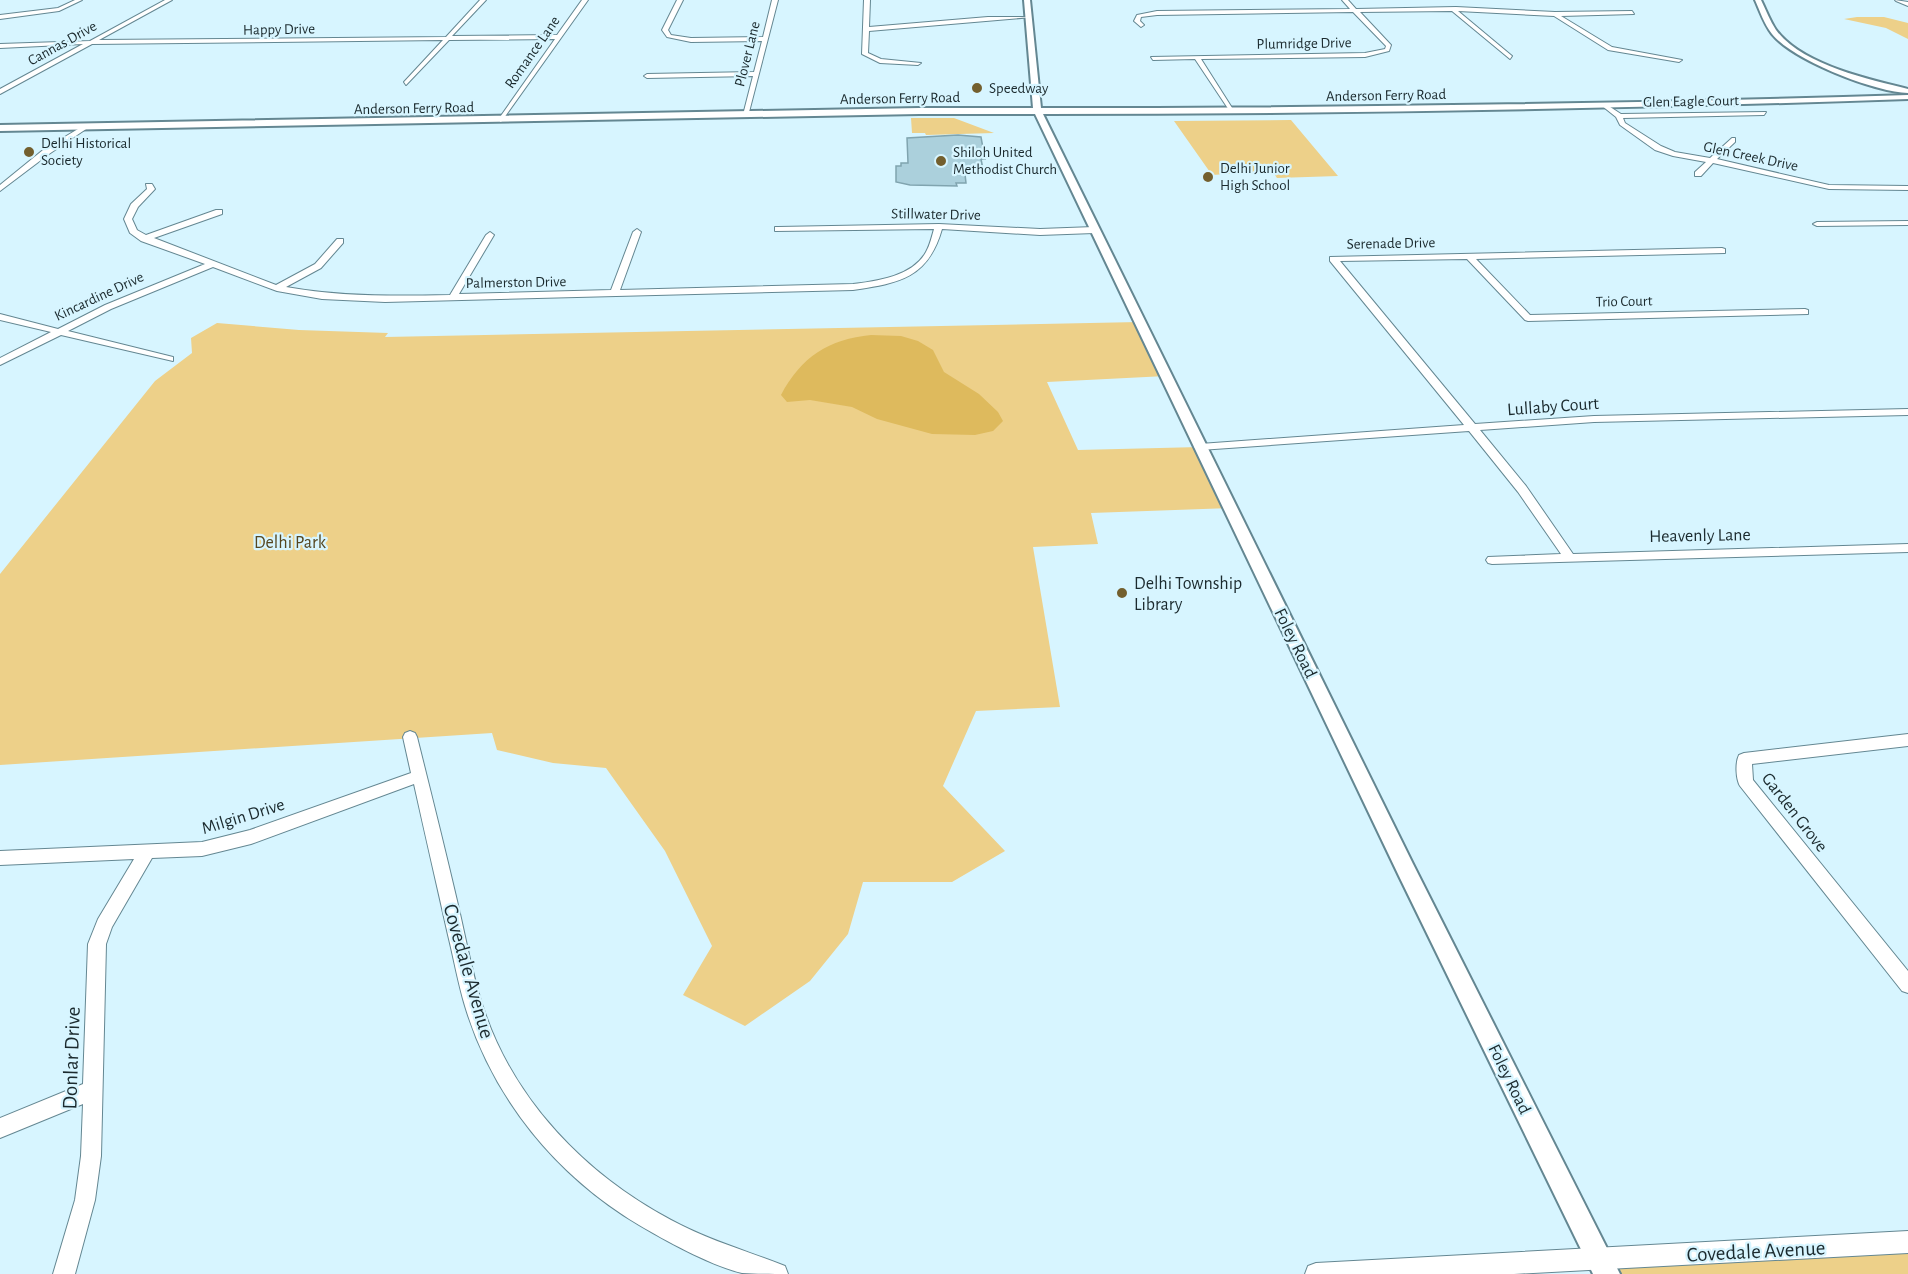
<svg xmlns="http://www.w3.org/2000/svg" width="1908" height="1274" font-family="'Alegreya Sans',sans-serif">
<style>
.green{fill:#edd089}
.water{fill:#deba5d}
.building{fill:#abd0dc;stroke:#80a4af;stroke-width:1.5}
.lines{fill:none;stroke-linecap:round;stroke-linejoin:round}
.minor-casing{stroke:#648792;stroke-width:2}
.tertiary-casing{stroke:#648792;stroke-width:4}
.minor{fill:#fff;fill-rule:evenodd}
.tertiary{fill:#fff;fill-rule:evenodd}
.poi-dot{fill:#735f2e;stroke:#d7f5ff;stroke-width:2}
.labels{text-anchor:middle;stroke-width:4.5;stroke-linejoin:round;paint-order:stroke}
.far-street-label{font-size:15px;fill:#1b2a2e;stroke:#d7f5ff}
.far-poi-label{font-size:15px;fill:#1b2a2e;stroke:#d7f5ff;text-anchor:start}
.street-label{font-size:18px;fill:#1b2a2e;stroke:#d7f5ff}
.park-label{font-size:18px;fill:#55461f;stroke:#d7f5ff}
.poi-label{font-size:18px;fill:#1b2a2e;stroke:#d7f5ff;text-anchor:start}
.near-street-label{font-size:21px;fill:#1b2a2e;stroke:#d7f5ff}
</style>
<rect width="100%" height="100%" fill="#d7f5ff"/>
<g class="green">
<polygon points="1857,17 1884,17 1908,23 1908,39 1886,28 1844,19"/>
<polygon points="954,118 994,133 926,135 925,133 912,133 911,118"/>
<polygon points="1291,120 1338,176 1277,178 1272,171 1212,175 1174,121"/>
<polygon points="1139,322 1166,376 1047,382 1078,450 1200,447 1231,508 1091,513 1098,544 1033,547 1060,707 976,711 943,786 1005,851 952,882 863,882 848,934 810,981 745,1026 683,995 712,946 665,851 606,768 553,763 497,750 492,733 0,765 0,574 155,381 192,353 191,338 217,323 299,330 388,333 385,337"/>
<polygon points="1908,1242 1908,1274 1607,1274 1600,1260"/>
</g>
<path class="water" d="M871 335 901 336 918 341 933 350 944 372 979 394 998 412 1003 421 993 431 975 435 932 434 877 419 852 407 810 400 787 402 781 395C801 357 829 339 871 335Z"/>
<polygon class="building" points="958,135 981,137 985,159 981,159 984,174 965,174 966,183 956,183 957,186 910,185 896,182 896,166 901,166 901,163 908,163 907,138"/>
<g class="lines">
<defs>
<g id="minor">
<polygon points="75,0 82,0 59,11 0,19 0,15 58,8"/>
<polygon points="165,0 172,0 99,40 446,37 480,0 486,0 452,36 557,35 582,0 588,0 501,122 498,120 555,39 449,40 406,85 404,82 443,40 92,44 0,94 0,89 83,44 0,48 0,44 90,41"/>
<polygon points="677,0 683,0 668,30 671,35 691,38 763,37 772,0 778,0 748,116 743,115 753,76 647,78 644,76 647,74 754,72 762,41 691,42 667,37 662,30"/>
<polygon points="864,0 870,0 869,27 988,17 1032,17 869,31 868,53 881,59 921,63 918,65 880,63 862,54"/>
<polygon points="1342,0 1348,0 1356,9 1456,7 1555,12 1632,11 1634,14 1561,16 1612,47 1682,60 1679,62 1608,50 1554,16 1458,11 1512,56 1510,59 1452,11 1360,12 1391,45 1389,51 1365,57 1201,59 1234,111 1231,113 1195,59 1153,60 1151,57 1365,53 1385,49 1386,46 1353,12 1157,15 1141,17 1140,21 1144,25 1141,27 1134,21 1137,15 1157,11 1350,9"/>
<polygon points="1895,0 1908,2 1908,6 1896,1"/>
<polygon points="1604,103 1621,114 1766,112 1764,115 1623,118 1625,123 1661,146 1675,152 1710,158 1732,138 1735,138 1735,142 1717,159 1829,185 1908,186 1908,190 1829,189 1713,163 1701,176 1695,176 1695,172 1706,162 1673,156 1655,150 1620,125 1616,117 1601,105"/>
<polygon points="83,126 89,127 49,154 0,191 0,185 43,150"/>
<path d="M146 184H152L155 189 138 207 132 219 137 230 146 235 216 210H222V214L154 238 276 285 315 264 337 239H343V243L321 268 286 287C341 297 395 296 450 295L486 235 490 232 494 235 459 294 611 290 633 232 637 229 641 232 620 290 853 284C878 281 913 276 926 252 930 245 932 236 934 229L775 231V227H778L939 224 1040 229 1094 227 1098 230 1094 233 1040 235 942 229C928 278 900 283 853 290L385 302 322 299 277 291 213 267 111 309 68 331 173 357V361L61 335 0 365V358L51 332 0 320V314L58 329 105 305 205 264 141 241 130 233 124 219 131 204 147 189Z"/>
<polygon points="1908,221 1908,225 1817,226 1813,224 1817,222"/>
<polygon points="1722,248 1725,249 1725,253 1476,259 1530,315 1805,309 1808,310 1808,314 1528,321 1525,320 1467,259 1340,261 1475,424 1594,416 1908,409 1908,415 1594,422 1480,430 1526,486 1573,554 1908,544 1908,552 1492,564 1488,563 1486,560 1488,557 1561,554 1518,492 1469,431 1200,450 1194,447 1200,444 1464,425 1330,261 1330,257"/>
<path d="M410 731 415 733 417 737C431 793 445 849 458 905 466 939 472 974 483 1007 513 1100 586 1175 671 1220 708 1240 747 1251 785 1266L788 1274C774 1274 756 1274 742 1273 712 1266 666 1241 639 1225 557 1176 493 1099 465 1006 458 983 454 959 448 935 437 885 425 835 414 784L251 844 202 856 152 858 112 927 106 944 101 1156 95 1200 75 1274H53L75 1200 81 1156 83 1104 0 1138V1118L83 1084 88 944 98 919 134 859 0 865V851L202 842 250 830 411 773 403 737 405 733Z"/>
<path d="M1908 734V746L1752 764 1753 780 1908 971V993L1902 991 1740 786C1736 779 1735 763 1739 755L1744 753Z"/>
<polygon points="1908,1231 1908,1253 1514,1274 1305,1274 1308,1266 1316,1263"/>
</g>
<g id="tertiary">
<path d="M1024 0H1030L1041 108C1330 108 1619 104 1908 95V99C1620 109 1331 114 1043 114L1413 864 1620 1274H1593L1399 876 1035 114H919L0 131V125L919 108H1033Z"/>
<path d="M1755 0H1761C1766 10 1770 21 1776 30 1802 65 1868 79 1908 89V93C1874 92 1793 60 1772 34 1764 24 1760 11 1755 0Z"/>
</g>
</defs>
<use href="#minor" class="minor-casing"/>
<use href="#tertiary" class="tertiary-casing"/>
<use href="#minor" class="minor"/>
<use href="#tertiary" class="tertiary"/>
</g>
<g class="poi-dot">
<circle cx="977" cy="88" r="6"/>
<circle cx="29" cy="152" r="6"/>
<circle cx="941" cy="161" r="6"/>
<circle cx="1208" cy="177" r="6"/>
<circle cx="1122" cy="593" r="6"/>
</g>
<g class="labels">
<g class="far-street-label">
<text transform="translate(279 29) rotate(-1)" y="5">Happy Drive</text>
<text transform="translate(62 43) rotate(-29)" y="5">Cannas Drive</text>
<text transform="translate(1304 43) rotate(-1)" y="5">Plumridge Drive</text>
<text transform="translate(532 52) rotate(-55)" y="5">Romance Lane</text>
<text transform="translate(747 54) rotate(-76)" y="5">Plover Lane</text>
<text transform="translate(1386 95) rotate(-1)" y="5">Anderson Ferry Road</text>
<text transform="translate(900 98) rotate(-1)" y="5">Anderson Ferry Road</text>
<text transform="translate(1691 101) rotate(-1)" y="5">Glen Eagle Court</text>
<text transform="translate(414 108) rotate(-1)" y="5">Anderson Ferry Road</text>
<text transform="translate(1751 156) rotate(12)" y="5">Glen Creek Drive</text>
<text transform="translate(936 214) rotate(1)" y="5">Stillwater Drive</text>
<text transform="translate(1391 243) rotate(-1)" y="5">Serenade Drive</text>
<text transform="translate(516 282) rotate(-1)" y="5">Palmerston Drive</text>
<text transform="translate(99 296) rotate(-25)" y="5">Kincardine Drive</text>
<text transform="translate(1624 301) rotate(-1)" y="5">Trio Court</text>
</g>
<g class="far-poi-label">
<text x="989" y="93">Speedway</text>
<text x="41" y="148">Delhi Historical<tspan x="41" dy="17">Society</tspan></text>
<text x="953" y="157">Shiloh United<tspan x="953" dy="17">Methodist Church</tspan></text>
<text x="1220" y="173">Delhi Junior<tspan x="1220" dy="17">High School</tspan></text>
</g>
<g class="street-label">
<text transform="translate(1553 406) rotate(-4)" y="6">Lullaby Court</text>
<text transform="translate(1700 535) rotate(-1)" y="6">Heavenly Lane</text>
<text transform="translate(1296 643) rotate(64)" y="6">Foley Road</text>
<text transform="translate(1795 812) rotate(52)" y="6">Garden Grove</text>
<text transform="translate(243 816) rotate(-17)" y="6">Milgin Drive</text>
<text transform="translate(1510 1079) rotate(64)" y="6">Foley Road</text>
</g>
<g class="park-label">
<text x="290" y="548">Delhi Park</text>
</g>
<g class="poi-label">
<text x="1134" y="589">Delhi Township<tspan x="1134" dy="21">Library</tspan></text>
</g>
<g class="near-street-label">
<text transform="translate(469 971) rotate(74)" y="7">Covedale Avenue</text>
<text transform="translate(71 1058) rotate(-88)" y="7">Donlar Drive</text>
<text transform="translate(1756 1251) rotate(-3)" y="7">Covedale Avenue</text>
</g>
</g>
</svg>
